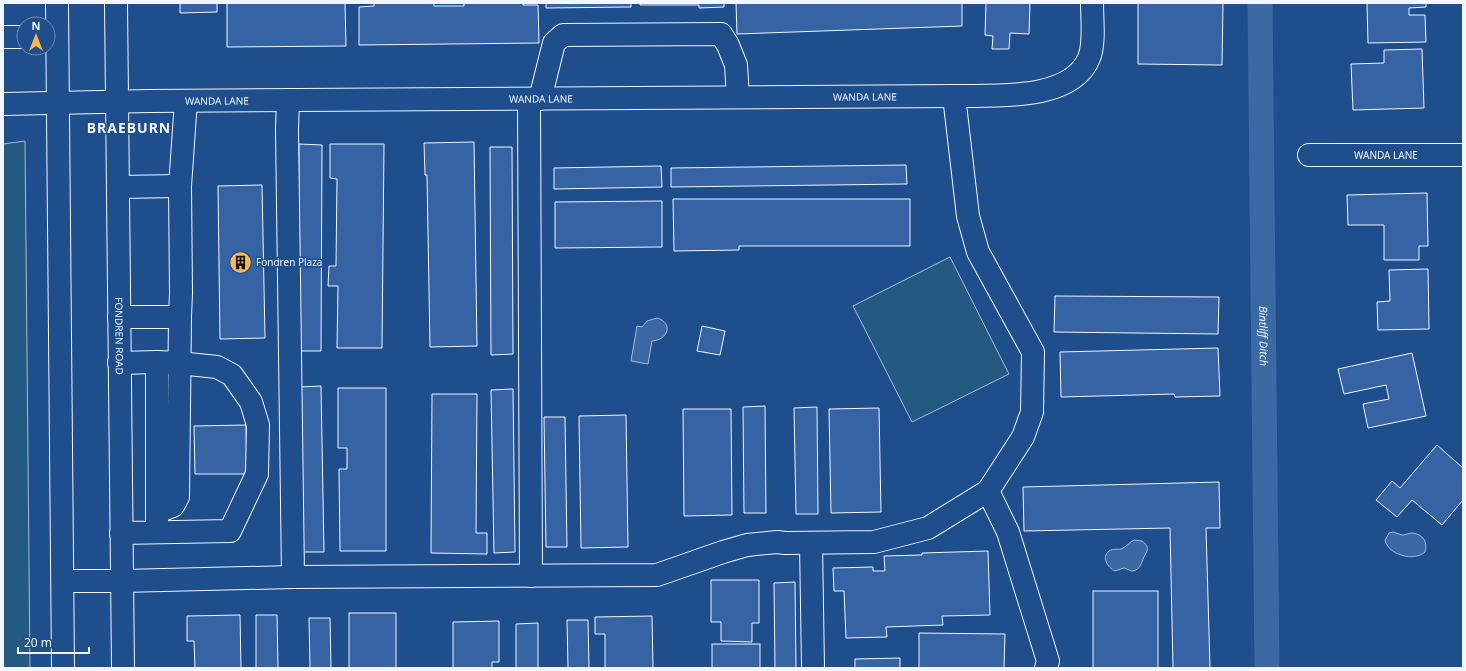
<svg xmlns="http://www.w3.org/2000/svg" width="1466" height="671" font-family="'Noto Sans',sans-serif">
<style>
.green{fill:#245a82;stroke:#a8bbd7}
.water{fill:#3b69a3;stroke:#a8bbd7}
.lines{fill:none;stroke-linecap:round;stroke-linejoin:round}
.canal{stroke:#3b69a3;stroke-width:25}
.building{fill:#3563a3;stroke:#f2f6ff}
.minor-casing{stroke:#f2f6ff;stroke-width:24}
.major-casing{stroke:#f2f6ff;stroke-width:24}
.minor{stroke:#1f4e8c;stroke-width:22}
.major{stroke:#1f4e8c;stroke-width:22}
.labels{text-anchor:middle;stroke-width:3;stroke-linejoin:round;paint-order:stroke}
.street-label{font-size:10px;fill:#f2f6ff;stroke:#1f4e8c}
.poi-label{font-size:10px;fill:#f2f6ff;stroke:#1f4e8c;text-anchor:start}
.water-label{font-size:11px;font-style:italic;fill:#f2f6ff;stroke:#1f4e8c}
.district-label{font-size:14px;font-weight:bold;letter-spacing:1px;fill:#f2f6ff;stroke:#1f4e8c}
</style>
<rect width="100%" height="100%" fill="#1f4e8c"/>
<g class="green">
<polygon points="25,141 30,668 3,668 3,144"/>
<polygon points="950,257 1009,374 912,422 853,306"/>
</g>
<g class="water">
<path d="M657 318C674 323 668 340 652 341L648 364 631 361 637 326 642 327 647 321Z"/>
<path d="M1393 532C1396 533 1399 534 1402 535 1406 535 1409 533 1412 533 1423 534 1428 542 1425 552 1414 562 1388 555 1385 540L1389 533Z"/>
<path d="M1134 540 1142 541C1150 547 1148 549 1144 557 1141 563 1141 569 1133 571 1129 571 1128 569 1124 568L1115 571C1108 568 1101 557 1109 551 1113 548 1118 550 1121 549 1126 547 1130 542 1134 540Z"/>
</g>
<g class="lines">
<path class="canal" id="s1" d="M1260 3 1267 668"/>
</g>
<g class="building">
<polygon points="180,3 217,3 217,12 180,13"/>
<polygon points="227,3 345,3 346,46 227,47"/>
<polygon points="374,3 434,3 434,6 464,6 464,3 523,3 523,5 538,5 539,43 359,45 359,7 374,6"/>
<polygon points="546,3 631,3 631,7 546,8"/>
<polygon points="640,3 724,3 724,7 699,8 699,5 640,5"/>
<polygon points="736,3 962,3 962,26 737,34"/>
<polygon points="986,3 1030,3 1029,34 1010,33 1009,49 992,49 993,36 985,35"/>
<polygon points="1138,3 1223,3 1222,65 1138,64"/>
<polygon points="1367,3 1426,3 1426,7 1409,8 1409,15 1425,15 1426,42 1368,43"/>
<polygon points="1422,49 1424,108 1353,110 1351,64 1384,63 1384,50"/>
<polygon points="474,142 477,346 430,347 427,175 425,175 424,143"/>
<polygon points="299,144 322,145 321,351 298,351"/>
<polygon points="330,144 384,144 382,348 337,348 338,286 328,286 329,266 336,266 337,179 330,178"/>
<polygon points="490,147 512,147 513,354 491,355"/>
<polygon points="906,165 907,184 671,187 671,168"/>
<polygon points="661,166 662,187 554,189 554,168"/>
<polygon points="262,185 265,338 220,339 218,186"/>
<polygon points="1427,193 1428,246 1419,246 1419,260 1384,260 1384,225 1348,225 1347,195"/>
<polygon points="673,199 910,199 910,246 739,246 739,250 674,251"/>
<polygon points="662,201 662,247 555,248 555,202"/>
<polygon points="1428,269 1429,329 1378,330 1377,302 1390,301 1389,270"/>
<polygon points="1055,296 1219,297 1218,334 1054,332"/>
<polygon points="702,326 725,331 720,355 697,351"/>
<polygon points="1218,348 1220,396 1175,397 1174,394 1061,397 1060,352"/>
<polygon points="1412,353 1426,416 1368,428 1363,404 1389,399 1386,385 1344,394 1338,369"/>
<polygon points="321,386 324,552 302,552 299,387"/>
<polygon points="338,388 386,388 386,551 340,551 339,469 347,469 347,448 338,448"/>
<polygon points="513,389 515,552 494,553 491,390"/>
<polygon points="432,394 477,394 476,533 487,533 487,554 431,553"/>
<polygon points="765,406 766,513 744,513 743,407"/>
<polygon points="817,407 818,514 796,514 794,408"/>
<polygon points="879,408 881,512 831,513 829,409"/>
<polygon points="683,409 731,409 732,515 684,516"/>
<polygon points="626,415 628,547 581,548 579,416"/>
<polygon points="544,417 565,417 567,547 546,547"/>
<polygon points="246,425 247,474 195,474 194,426"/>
<polygon points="1437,445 1463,468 1463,500 1442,525 1412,500 1397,517 1376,500 1392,481 1400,488"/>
<polygon points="1219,482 1220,528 1206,528 1210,668 1173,668 1170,528 1024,531 1023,487"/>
<polygon points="988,551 990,615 942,616 943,625 886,627 887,637 846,638 844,591 834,591 833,568 873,567 873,571 885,571 884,556 922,555 922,553"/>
<polygon points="711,580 759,580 759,623 752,623 752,642 721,641 721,622 711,622"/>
<polygon points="795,582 796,668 775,668 774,583"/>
<rect x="1093" y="591" width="65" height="77"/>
<rect x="349" y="613" width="47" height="55"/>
<polygon points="240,615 241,668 195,668 194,641 187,641 187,616"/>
<polygon points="256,615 277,615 278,668 256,668"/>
<polygon points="652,616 653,668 605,668 605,634 595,634 595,617"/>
<polygon points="309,618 330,618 331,668 310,668"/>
<polygon points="567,620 588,620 589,668 568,668"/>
<polygon points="499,621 499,662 492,662 492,668 453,668 453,622"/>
<polygon points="538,623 538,668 516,668 516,624"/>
<polygon points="919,633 1005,634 1004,668 919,668"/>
<rect x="712" y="644" width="48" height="24"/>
<polygon points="900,658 900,668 855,668 855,659"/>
</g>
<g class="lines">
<defs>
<g id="minor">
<polyline points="3,37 23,37"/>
<polyline points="529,99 531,576"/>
<polyline points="540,99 554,43 563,35 721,34 728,45 736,65 738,97"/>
<polyline points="288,100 287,130 293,577"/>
<path id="s2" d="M3 104 149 101 954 96C993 95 1071 102 1089 58 1095 44 1092 19 1092 3"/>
<path id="s3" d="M1309 155H1463"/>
<polyline points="118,187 180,186"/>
<polyline points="119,317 180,317 181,293 180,186 186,101"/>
<polyline points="119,363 157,362"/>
<polyline points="988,491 1008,532 1048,661 1046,668"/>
<polyline points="157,512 173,506 178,497 180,317"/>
<polyline points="121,533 230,531 257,474 258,425 251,402 232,375 217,367 179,363 157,362 157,532"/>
<polyline points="811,543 813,668"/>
<polyline points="122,581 293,577 657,575 723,552 747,545 777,542 785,543 874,542 928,528 988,491 1023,437 1032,412 1033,352 978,252 968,216 954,96"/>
</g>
<g id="major">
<polyline points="57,3 63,668"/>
<path id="s4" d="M116 3 123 668"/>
<polyline points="63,581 122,581"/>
</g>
</defs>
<use href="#minor" class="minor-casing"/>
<use href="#major" class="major-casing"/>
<use href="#minor" class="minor"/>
<use href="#major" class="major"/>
</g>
<defs>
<symbol id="building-disc" viewBox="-11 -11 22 22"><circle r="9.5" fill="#ffb74d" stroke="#1f4e8c"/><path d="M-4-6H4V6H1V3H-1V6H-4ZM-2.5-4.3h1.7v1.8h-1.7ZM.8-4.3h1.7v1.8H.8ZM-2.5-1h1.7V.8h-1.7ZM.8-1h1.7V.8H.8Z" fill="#111"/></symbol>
</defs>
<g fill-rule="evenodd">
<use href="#building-disc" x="228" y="250" width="25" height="25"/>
</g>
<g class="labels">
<g class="street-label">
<text dy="4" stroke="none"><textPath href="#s2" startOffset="862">WANDA LANE</textPath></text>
<text dy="4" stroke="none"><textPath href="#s2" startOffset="538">WANDA LANE</textPath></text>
<text dy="4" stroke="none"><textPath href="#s2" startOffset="214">WANDA LANE</textPath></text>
<text dy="4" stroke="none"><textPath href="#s3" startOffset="77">WANDA LANE</textPath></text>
<text dy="4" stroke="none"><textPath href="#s4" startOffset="333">FONDREN ROAD</textPath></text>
</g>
<g class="poi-label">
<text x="256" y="266">Fondren Plaza</text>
</g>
<g class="water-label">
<text dy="4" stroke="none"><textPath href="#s1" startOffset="333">Bintliff Ditch</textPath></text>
</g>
<g class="district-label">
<text x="129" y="133">BRAEBURN</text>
</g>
</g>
<rect width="1466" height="671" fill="none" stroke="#f2f6ff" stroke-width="8"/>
<g transform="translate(36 36)"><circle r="19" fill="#1f4e8c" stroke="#7391ba"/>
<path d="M0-3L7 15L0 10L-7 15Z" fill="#ffb74d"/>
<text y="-6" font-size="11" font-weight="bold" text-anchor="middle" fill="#f2f6ff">N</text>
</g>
<path d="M18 647v6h71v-6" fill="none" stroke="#f2f6ff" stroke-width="2"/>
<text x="24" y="647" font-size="12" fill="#f2f6ff" stroke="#1f4e8c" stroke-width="3" paint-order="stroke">20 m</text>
</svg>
